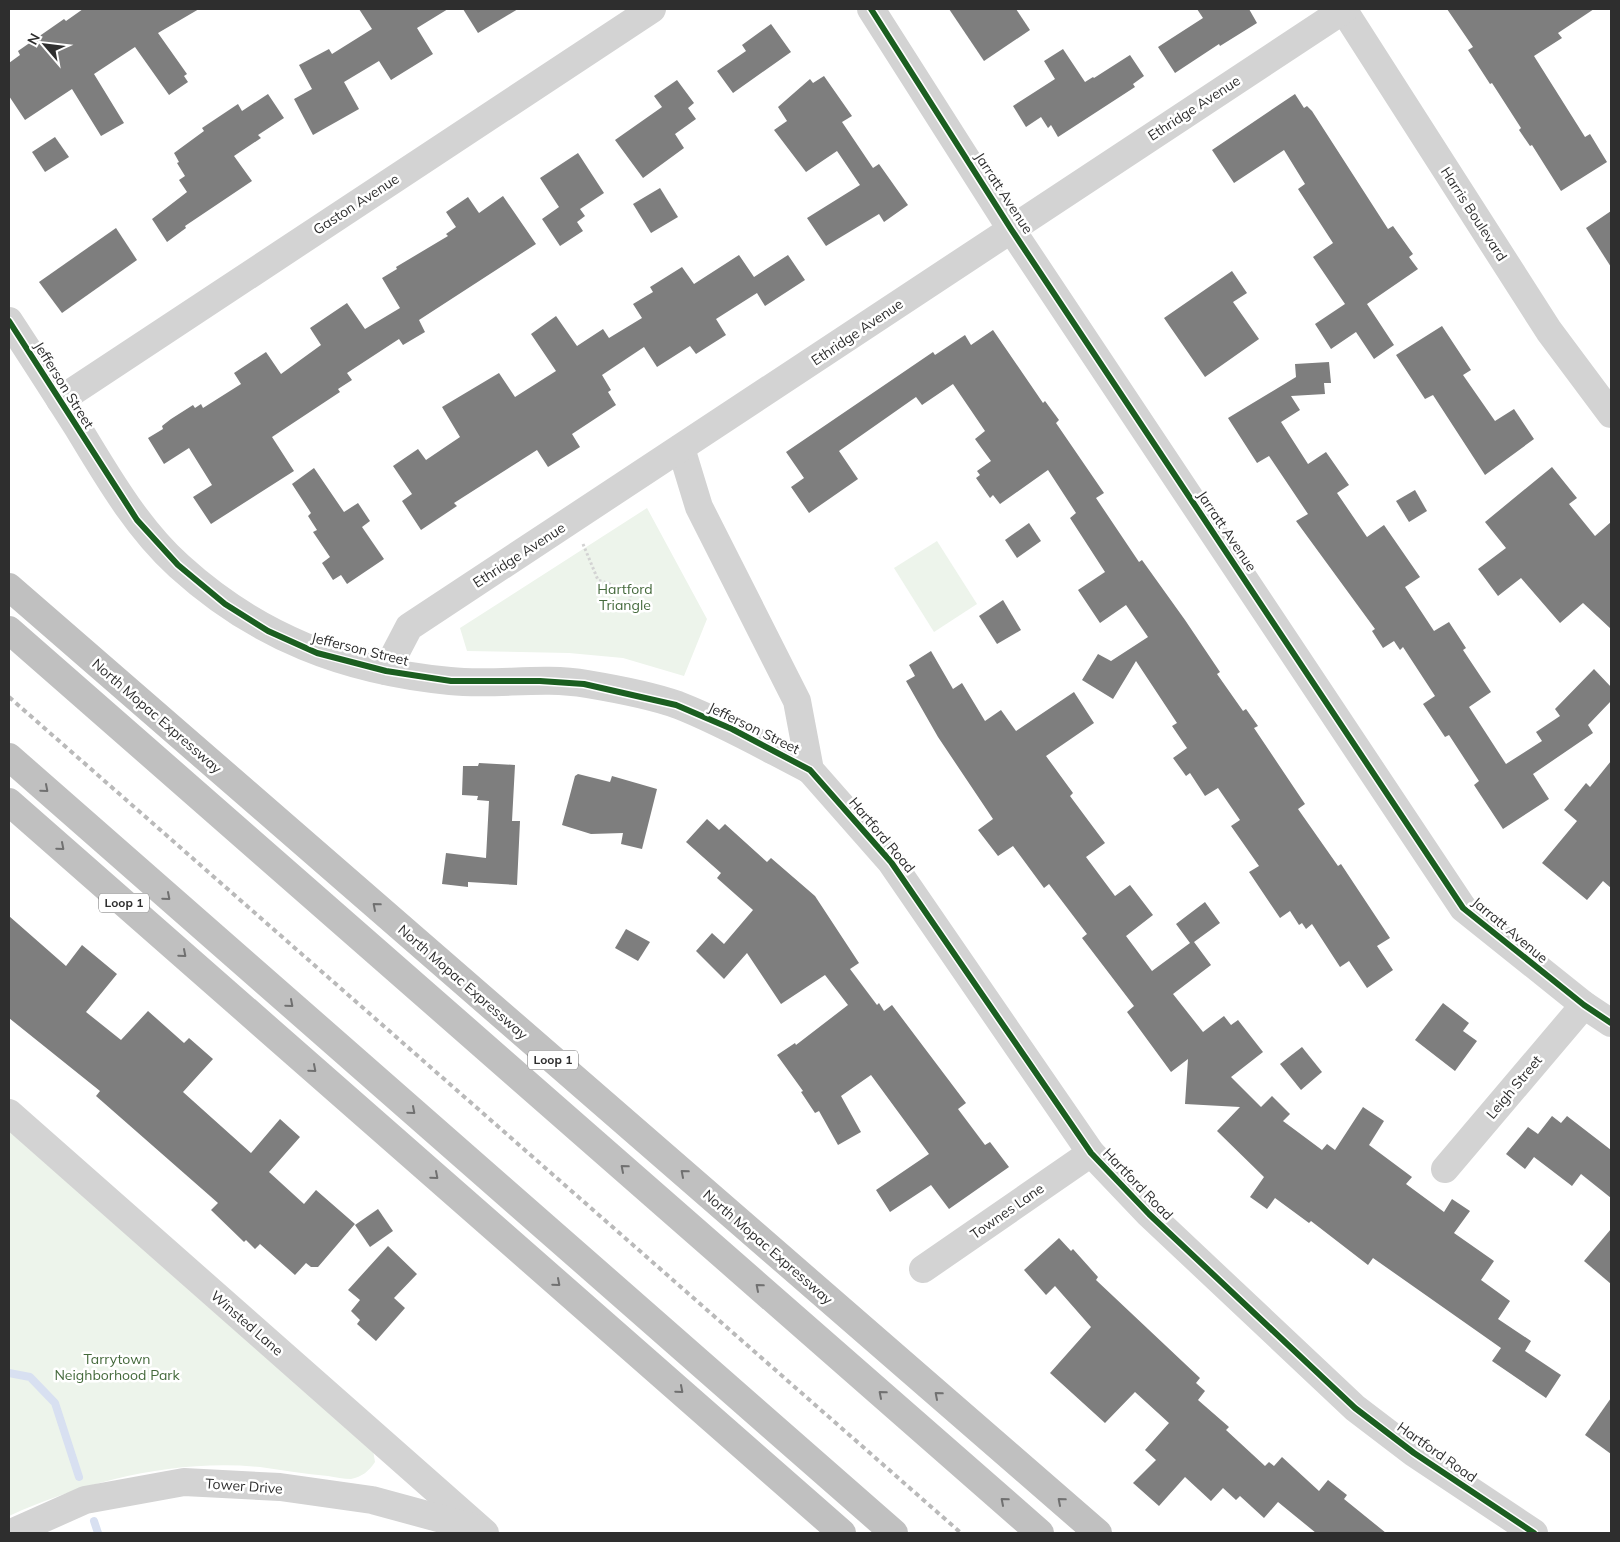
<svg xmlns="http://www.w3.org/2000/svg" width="1620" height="1542" font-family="Mulish,sans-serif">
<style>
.green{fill:#edf4eb}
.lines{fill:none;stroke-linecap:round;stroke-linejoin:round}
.stream{stroke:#d8e0f1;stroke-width:8}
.building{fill:#7e7e7e}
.path{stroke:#d3d3d3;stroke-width:3;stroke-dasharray:2.5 2.5;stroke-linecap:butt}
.minor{stroke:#d3d3d3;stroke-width:28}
.highway{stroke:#c0c0c0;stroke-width:28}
.rail{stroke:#bababa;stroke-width:4;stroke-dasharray:5 4;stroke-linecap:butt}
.cycleway-casing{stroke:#fff;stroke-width:9}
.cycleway{stroke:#1b5e20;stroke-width:6}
.oneway{stroke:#707070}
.labels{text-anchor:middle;stroke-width:5;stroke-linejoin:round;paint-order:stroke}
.shield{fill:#fff;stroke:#6d6d6d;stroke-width:1}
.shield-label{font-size:12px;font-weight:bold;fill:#2e2e2e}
.street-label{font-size:14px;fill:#2e2e2e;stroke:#fff}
.park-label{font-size:14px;fill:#44693b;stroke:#fff}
</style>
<rect width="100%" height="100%" fill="#fff"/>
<g class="green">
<polygon points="647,508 707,619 684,676 623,658 569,653 467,651 460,628"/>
<polygon points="937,541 977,604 934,632 894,568"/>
<path d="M9 1130 372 1444 375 1462C369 1471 362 1477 351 1479 344 1479 335 1477 328 1476 305 1474 283 1470 260 1467 173 1459 88 1481 9 1516Z"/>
</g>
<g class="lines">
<g class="stream">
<polyline points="9,1373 30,1377 55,1403 79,1477"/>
<polyline points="94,1521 98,1533"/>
</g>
</g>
<g class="building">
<polygon points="83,9 199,9 158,33 187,74 184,76 188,82 169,95 135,47 94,74 124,123 101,136 72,89 25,120 9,96 9,63 20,55 18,51 64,19 66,21"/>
<polygon points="359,9 448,9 417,28 433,54 391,80 379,61 344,82 359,109 313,135 294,99 312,89 299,65 329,49 332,54 372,29"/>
<polygon points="463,9 518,9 478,33"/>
<polygon points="949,9 1016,9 1030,30 984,61"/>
<polygon points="1197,9 1249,9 1257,23 1220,46 1219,44 1175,73 1158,47 1203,18"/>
<polygon points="1447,9 1594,9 1558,33 1562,38 1534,56 1585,137 1590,134 1607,162 1561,191 1532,145 1530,146 1519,130 1521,128 1492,83 1490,84 1468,50 1473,47"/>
<polygon points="771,24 791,52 733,93 717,71 746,51 742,45"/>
<polygon points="1063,49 1085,82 1093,77 1094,78 1130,55 1144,76 1133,84 1135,87 1058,137 1051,125 1048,128 1041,117 1026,127 1013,106 1055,79 1044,61"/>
<polygon points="824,76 852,116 842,122 873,168 879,164 908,205 884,222 879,214 826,246 807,218 860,185 837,151 806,172 774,130 787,121 778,107 810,79 813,83"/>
<polygon points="677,80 694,103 688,108 696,119 675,134 684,148 643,178 615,140 662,107 654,96"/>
<polygon points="268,94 284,118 258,135 261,138 234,156 252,181 185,226 186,228 167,242 152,219 187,192 179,180 185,176 177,163 179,162 174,153 204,131 202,128 238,104 242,111"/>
<polygon points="1295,94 1304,108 1307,106 1312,111 1388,229 1393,226 1413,254 1409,257 1418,269 1367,304 1394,345 1374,359 1356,332 1331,349 1315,324 1345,304 1313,257 1333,243 1298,189 1305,184 1284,150 1234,183 1212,150"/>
<polygon points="55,137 69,157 45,172 32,152"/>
<polygon points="578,153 604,193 580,209 585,216 577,222 583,231 560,246 542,219 559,207 540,178"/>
<polygon points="660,188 678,217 651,233 633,204"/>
<polygon points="503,196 536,244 419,320 425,332 403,345 399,339 347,373 352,380 338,389 340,392 272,437 294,471 211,524 193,497 212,485 189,448 164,464 148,438 163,429 162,426 171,419 193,405 195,408 201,404 203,408 241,384 234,373 266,352 281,374 321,345 310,328 347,303 365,329 400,308 382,278 397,269 396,267 448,236 446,234 456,227 446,212 468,197 479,213"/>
<polygon points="1611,211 1611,267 1586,228"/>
<polygon points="116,228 137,260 62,313 39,282"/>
<polygon points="739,255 754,277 788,255 805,280 765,306 757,293 716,319 726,335 696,354 690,346 657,367 644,347 602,375 611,390 608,392 616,405 572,434 580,447 548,467 537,450 454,503 457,506 421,530 402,501 412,494 393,466 418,449 426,460 460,437 442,407 499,373 515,397 556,371 531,334 556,316 577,346 603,329 609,338 642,318 633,304 653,292 650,287 682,267 694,284"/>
<polygon points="1232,271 1247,293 1233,302 1259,339 1205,377 1164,318"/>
<polygon points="1442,326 1471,370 1463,375 1495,421 1514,409 1534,439 1485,475 1433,395 1425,399 1396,355"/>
<polygon points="993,330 1043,403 1045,401 1059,420 1056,423 1104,493 1096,498 1139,562 1142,560 1185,620 1220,672 1217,674 1243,711 1246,709 1258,726 1254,728 1305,804 1298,809 1338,866 1341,864 1390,938 1377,946 1393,970 1367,988 1349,961 1340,967 1312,924 1306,929 1302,923 1299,925 1290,911 1280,918 1249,872 1259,866 1231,826 1240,820 1218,788 1205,796 1190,773 1186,776 1173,758 1187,748 1172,726 1177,723 1136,661 1113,699 1082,680 1098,654 1111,661 1148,637 1126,605 1100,623 1078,590 1105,572 1070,518 1076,513 1048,470 1000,504 993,495 990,498 976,478 980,475 977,471 991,461 975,439 985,431 953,384 922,405 916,397 839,451 858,479 809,513 791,487 804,478 786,452 933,352 935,355 965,335 971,345"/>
<polygon points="1329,362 1331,383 1324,383 1325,394 1291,396 1300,410 1281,422 1308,464 1326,452 1349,485 1337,493 1367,537 1384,525 1420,577 1405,587 1434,631 1449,622 1466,648 1463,650 1491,692 1469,707 1506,764 1542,741 1536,732 1560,716 1555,709 1594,669 1611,687 1611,701 1588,725 1593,733 1533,774 1549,799 1503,829 1474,785 1479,781 1449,735 1445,737 1423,704 1435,696 1403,647 1400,650 1394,641 1383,648 1372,631 1375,629 1296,521 1308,514 1269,456 1257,463 1228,418 1296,377 1295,364"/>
<polygon points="1552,467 1577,498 1569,504 1595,536 1611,522 1611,629 1583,603 1560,623 1521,578 1498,596 1478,569 1506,548 1485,522"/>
<polygon points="314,468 344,512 358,503 370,521 362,527 384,559 347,584 341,575 333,580 322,563 330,557 313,532 317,530 308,516 311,513 292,484"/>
<polygon points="1415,490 1427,511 1409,522 1396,501"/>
<polygon points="1029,523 1041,541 1017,558 1005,540"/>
<polygon points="1003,600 1021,630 997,644 979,616"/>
<polygon points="931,651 953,689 962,683 985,721 1001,710 1016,731 1074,692 1094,723 1046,756 1073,793 1070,796 1105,843 1086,857 1115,896 1130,885 1153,915 1126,936 1152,971 1190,943 1176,924 1205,902 1220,923 1194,942 1211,965 1173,994 1203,1032 1224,1016 1231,1025 1238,1020 1263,1052 1231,1077 1261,1107 1272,1096 1290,1114 1283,1121 1322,1150 1327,1144 1335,1150 1363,1107 1384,1121 1369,1145 1412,1177 1406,1184 1444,1212 1452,1199 1470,1211 1454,1233 1494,1261 1481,1280 1510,1301 1498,1319 1531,1341 1525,1351 1561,1375 1546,1398 1492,1361 1501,1348 1373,1258 1368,1265 1311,1221 1309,1223 1275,1198 1267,1209 1250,1197 1264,1177 1217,1131 1240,1107 1185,1104 1188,1059 1171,1072 1127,1012 1134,1006 1082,938 1087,934 1049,884 1044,888 1013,846 998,856 978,830 993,819 938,737 906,681 915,676 909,665"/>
<polygon points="1611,761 1611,888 1603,881 1587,900 1542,863 1577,821 1564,810 1586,783 1590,787"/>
<polygon points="479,763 515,765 512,821 520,821 517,885 468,882 468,887 442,884 446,853 486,858 489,801 477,800 478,796 462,795 463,766 478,766"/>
<polygon points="578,774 610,782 612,776 657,789 642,849 621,844 623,833 591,834 562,825 575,776"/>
<polygon points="707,819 719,830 725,824 767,862 771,858 815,896 859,963 850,969 877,1005 879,1003 884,1011 892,1005 966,1103 958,1109 985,1145 990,1142 1009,1167 949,1209 931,1185 890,1212 876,1190 929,1154 871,1075 841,1096 861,1132 838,1145 819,1111 815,1113 801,1092 803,1091 777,1055 795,1043 796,1045 848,1005 825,975 781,1004 747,953 724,979 696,951 712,933 724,944 753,910 717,878 721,873 686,842"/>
<polygon points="9,916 66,966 82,945 117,974 86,1012 121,1040 148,1011 184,1043 189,1038 213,1059 183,1092 251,1153 280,1119 300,1137 269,1172 304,1204 316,1190 355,1224 318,1267 311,1267 306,1263 295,1275 260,1244 255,1249 246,1240 244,1242 211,1210 218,1203 96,1096 100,1091 9,1018"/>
<polygon points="626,929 650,942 638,961 615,948"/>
<polygon points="1443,1003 1469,1023 1463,1031 1477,1041 1455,1071 1415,1040"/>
<polygon points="1302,1047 1322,1072 1301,1090 1280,1064"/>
<polygon points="1552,1116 1561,1123 1567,1116 1611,1150 1611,1198 1581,1174 1572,1186 1534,1157 1525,1169 1506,1154 1528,1127 1538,1134"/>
<polygon points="378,1209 393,1231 370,1247 355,1225"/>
<polygon points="1611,1229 1611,1284 1584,1261"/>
<polygon points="1059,1238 1071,1251 1073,1249 1098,1277 1096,1280 1200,1378 1196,1383 1205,1391 1198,1400 1229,1427 1226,1430 1265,1466 1269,1462 1274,1466 1282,1457 1319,1491 1328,1480 1347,1495 1344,1499 1386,1533 1316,1533 1278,1502 1264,1518 1240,1496 1236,1500 1223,1488 1211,1501 1185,1477 1159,1506 1133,1483 1156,1460 1145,1450 1169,1423 1135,1392 1105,1423 1050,1373 1091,1327 1055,1286 1046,1295 1024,1270"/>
<polygon points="388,1246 417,1274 394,1298 405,1308 376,1341 357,1324 360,1320 351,1311 360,1300 348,1290"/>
<polygon points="1611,1398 1611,1454 1585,1435"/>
</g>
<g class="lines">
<polyline class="path" points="583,544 598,580 627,590 630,596 629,611"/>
<g class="minor">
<polyline points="871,9 1011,229 1463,908 1584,1005 1611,1023"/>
<polyline points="1343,9 1549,331 1611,414"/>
<path d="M9 321C32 356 55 392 78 428 107 476 137 528 179 566 257 637 345 671 450 681 495 686 541 676 587 684 617 689 650 695 678 705 724 723 767 748 810 770"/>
<polyline points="60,400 652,9"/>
<polyline points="681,448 699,507 797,701 810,770 891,862 1091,1153 1149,1214 1355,1408 1414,1453 1534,1533"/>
<polyline points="386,671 409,627 1345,9"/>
<polyline points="9,1113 485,1533"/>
<polyline points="1445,1169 1584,1005"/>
<polyline points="923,1269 1091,1153"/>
<polyline points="11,1533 85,1500 184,1482 280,1487 372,1500 475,1528"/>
</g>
<g class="highway">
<polyline points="9,587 1098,1533"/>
<polyline points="9,630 1040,1533"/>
<polyline points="9,757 894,1533"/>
<polyline points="9,802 842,1533"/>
</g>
<polyline class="rail" points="9,697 961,1533"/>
<defs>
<g id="cycleway">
<polyline points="871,9 1011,229 1463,908 1584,1005 1611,1023"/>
<polyline points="9,321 137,520 178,565 225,604 268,631 317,653 386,671 451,681 540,681 584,684 676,705 732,729 810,770 891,862 1091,1153 1149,1214 1355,1408 1414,1453 1534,1533"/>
</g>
</defs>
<use href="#cycleway" class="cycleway-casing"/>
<use href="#cycleway" class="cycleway"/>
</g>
<defs><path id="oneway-chevron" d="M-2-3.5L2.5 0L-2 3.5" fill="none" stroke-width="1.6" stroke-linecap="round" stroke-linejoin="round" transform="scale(1.25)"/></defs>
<g class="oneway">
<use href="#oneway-chevron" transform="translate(45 789) rotate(41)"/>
<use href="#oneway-chevron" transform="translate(61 847) rotate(41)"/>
<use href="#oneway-chevron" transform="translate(167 897) rotate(41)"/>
<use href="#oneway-chevron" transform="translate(376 906) rotate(-139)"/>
<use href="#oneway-chevron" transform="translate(183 954) rotate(41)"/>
<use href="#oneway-chevron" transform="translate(290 1004) rotate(41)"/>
<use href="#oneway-chevron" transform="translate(313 1069) rotate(41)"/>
<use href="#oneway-chevron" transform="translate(412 1111) rotate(41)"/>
<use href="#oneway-chevron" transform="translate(624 1168) rotate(-139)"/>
<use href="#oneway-chevron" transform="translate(684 1173) rotate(-139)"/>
<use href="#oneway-chevron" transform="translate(435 1176) rotate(41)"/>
<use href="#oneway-chevron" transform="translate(557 1283) rotate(41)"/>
<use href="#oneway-chevron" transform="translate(759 1287) rotate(-139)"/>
<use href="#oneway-chevron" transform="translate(680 1390) rotate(41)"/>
<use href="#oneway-chevron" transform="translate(882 1394) rotate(-139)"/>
<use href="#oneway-chevron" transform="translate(938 1395) rotate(-139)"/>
<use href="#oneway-chevron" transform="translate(1004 1501) rotate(-139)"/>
<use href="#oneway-chevron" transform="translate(1061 1501) rotate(-139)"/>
</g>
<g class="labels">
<g class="shield">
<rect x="99" y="893.5" width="50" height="19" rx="4"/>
<rect x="528" y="1050.5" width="50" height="19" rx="4"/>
</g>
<g class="shield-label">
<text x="124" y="907">Loop 1</text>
<text x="553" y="1064">Loop 1</text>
</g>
<g class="street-label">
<text transform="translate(1194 108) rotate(-33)" y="5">Ethridge Avenue</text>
<text transform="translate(1004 193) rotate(57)" y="5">Jarratt Avenue</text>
<text transform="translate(356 204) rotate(-33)" y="5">Gaston Avenue</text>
<text transform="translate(1474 214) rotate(57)" y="5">Harris Boulevard</text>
<text transform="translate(857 332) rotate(-34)" y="5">Ethridge Avenue</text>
<text transform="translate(64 385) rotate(58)" y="5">Jefferson Street</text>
<text transform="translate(1227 531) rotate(56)" y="5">Jarratt Avenue</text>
<text transform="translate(519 555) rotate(-33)" y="5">Ethridge Avenue</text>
<text transform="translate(360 649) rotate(14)" y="5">Jefferson Street</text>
<text transform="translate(157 716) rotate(41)" y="5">North Mopac Expressway</text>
<text transform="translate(754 728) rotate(26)" y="5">Jefferson Street</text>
<text transform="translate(882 835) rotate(50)" y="5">Hartford Road</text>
<text transform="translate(1510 930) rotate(40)" y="5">Jarratt Avenue</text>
<text transform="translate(463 982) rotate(41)" y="5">North Mopac Expressway</text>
<text transform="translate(1514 1087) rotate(-50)" y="5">Leigh Street</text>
<text transform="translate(1138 1184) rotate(46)" y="5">Hartford Road</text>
<text transform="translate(1007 1211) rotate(-35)" y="5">Townes Lane</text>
<text transform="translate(768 1247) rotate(41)" y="5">North Mopac Expressway</text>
<text transform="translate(247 1323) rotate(41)" y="5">Winsted Lane</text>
<text transform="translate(1437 1452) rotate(35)" y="5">Hartford Road</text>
<text transform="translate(244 1486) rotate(4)" y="5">Tower Drive</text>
</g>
<g class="park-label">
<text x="625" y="594">Hartford<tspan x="625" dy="16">Triangle</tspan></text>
<text x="117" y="1364">Tarrytown<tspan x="117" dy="16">Neighborhood Park</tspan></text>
</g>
</g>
<rect width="1620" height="1542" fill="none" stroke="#2e2e2e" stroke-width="20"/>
<g transform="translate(45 45) rotate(298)" stroke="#ffffff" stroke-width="4" paint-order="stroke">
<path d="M0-4L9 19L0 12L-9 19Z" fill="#2e2e2e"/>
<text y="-8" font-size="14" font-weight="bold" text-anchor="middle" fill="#2e2e2e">N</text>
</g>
</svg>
